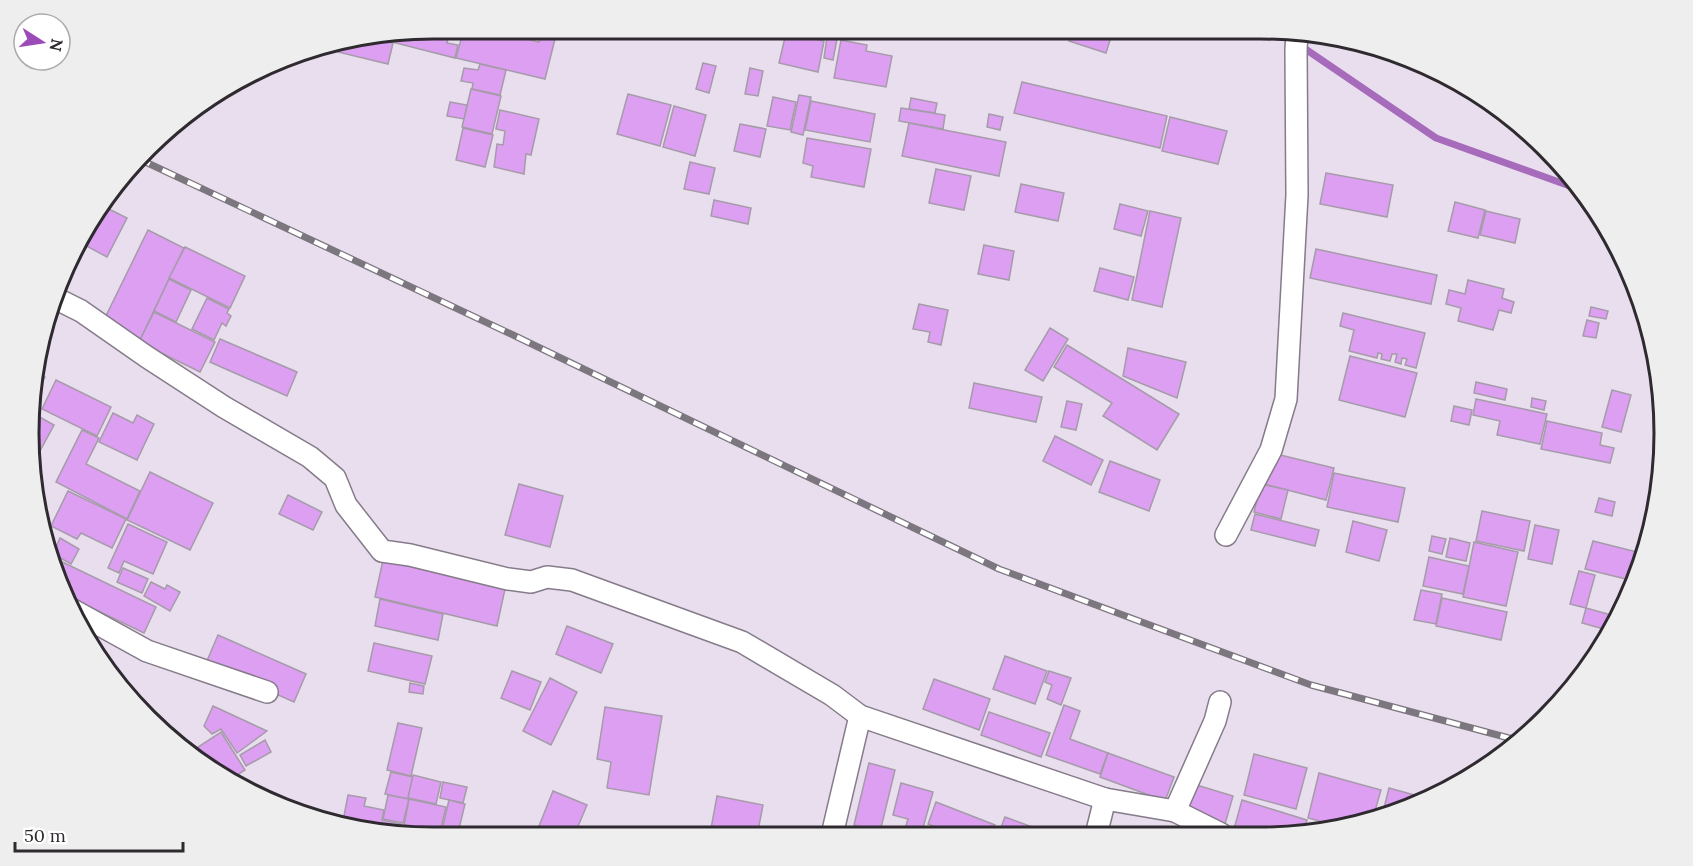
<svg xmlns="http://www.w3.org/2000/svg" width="1693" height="866" font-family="Lora,serif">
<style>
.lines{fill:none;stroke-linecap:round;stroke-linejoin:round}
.stream{stroke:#a66cbb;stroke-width:7}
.building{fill:#dc9ff1;stroke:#a59ba9;stroke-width:1.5}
.street-casing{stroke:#857b89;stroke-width:24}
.street{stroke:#fff;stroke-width:21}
.rail-casing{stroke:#7c767f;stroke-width:7}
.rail{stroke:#fff;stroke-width:4.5;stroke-dasharray:14;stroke-linecap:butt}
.rim{fill:none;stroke:#2e2a2f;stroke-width:3}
</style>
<rect width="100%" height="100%" fill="#e9deee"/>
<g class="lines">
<polyline class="stream" points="1276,29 1436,138 1581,190"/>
</g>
<g class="building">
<polygon points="433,28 450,29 447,43 458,45 455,58 384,40 385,36"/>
<polygon points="474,29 501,29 499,35 514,38 517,29 529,29 527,39 539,42 541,32 556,35 545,79 456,58 463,32 473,34"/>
<polygon points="1072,29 1087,29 1111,37 1106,53 1069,41"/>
<polygon points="1089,29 1113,29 1111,36"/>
<polygon points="786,33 824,41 818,72 779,63"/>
<polygon points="827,37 837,39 833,60 824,58"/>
<polygon points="373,38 393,43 388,64 338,52 340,44"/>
<polygon points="841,40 867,45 866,51 892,56 886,87 834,78"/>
<polygon points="1355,41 1373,45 1372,50 1353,46"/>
<polygon points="703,63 716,66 709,93 696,89"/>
<polygon points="480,64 506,70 500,95 472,89 473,83 461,81 464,68 478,70"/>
<polygon points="750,68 763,71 758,96 745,94"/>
<polygon points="1022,82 1167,116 1160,148 1014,113"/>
<polygon points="471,89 501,96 492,134 462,127"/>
<polygon points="628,94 671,105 660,146 617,134"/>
<polygon points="799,95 811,97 803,135 791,132"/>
<polygon points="773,97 796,102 790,130 767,126"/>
<polygon points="911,98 937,103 935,113 909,109"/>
<polygon points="811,101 875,114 870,142 805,130"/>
<polygon points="450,102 467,105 464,119 447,116"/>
<polygon points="674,106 706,115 695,156 663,147"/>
<polygon points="901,108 945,115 943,129 899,121"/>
<polygon points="500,110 539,119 531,155 526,154 524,174 494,167 497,144 503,145 505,131 496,129"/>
<polygon points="989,114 1003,117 1000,130 987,127"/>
<polygon points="1170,117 1227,131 1218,164 1162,151"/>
<polygon points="909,123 1006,142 999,176 902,156"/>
<polygon points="740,124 766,129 760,157 734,151"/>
<polygon points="463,128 493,135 485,167 456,160"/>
<polygon points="807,138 871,149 864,187 811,177 813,166 803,163"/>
<polygon points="690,162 715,168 709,194 684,189"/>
<polygon points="936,169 971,176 964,210 929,203"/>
<polygon points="1326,173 1393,185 1387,217 1320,204"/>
<polygon points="1021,184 1064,193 1058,221 1015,212"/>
<polygon points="714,200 751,208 748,224 711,216"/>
<polygon points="1455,202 1485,210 1478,238 1448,231"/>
<polygon points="1120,204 1148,211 1141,236 1114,229"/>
<polygon points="101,205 127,218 107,257 79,242 83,230"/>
<polygon points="1150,211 1181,218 1162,307 1132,300"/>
<polygon points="1486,211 1520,219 1515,243 1480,235"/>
<polygon points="148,230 184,248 140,340 103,322"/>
<polygon points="984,245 1014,251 1009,280 978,274"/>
<polygon points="185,247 245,276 230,308 169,278"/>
<polygon points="1316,249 1437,275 1431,304 1310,278"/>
<polygon points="1100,268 1134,277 1128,300 1094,291"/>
<polygon points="169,279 191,290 176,322 154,311"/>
<polygon points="1468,280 1504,289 1502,298 1514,302 1511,313 1499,310 1493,330 1458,321 1461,308 1446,304 1449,290 1465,294"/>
<polygon points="207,298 229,309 227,313 231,316 226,326 222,323 214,340 192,329"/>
<polygon points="919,304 948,310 941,345 928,342 930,332 913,329"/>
<polygon points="1591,307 1608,311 1606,319 1589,316"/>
<polygon points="154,312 215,342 200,372 139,342"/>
<polygon points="1343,313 1425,333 1416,368 1405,365 1407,359 1402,358 1401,364 1395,362 1397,354 1392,354 1390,361 1381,359 1382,354 1378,353 1377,358 1349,351 1354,330 1340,326"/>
<polygon points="1587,320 1599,323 1596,338 1583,336"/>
<polygon points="1050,328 1068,339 1043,381 1025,370"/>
<polygon points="220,339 297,372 287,396 210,362"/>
<polygon points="1067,345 1179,414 1157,450 1103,416 1112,403 1054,367"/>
<polygon points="1128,348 1186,362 1177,398 1123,376"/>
<polygon points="1350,356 1417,373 1405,417 1339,400"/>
<polygon points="36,372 45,377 35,395"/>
<polygon points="56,380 111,407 97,436 42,409"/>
<polygon points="1476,382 1507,389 1505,400 1474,393"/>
<polygon points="974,383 1042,397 1036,422 969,408"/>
<polygon points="1612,390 1631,395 1621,432 1602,427"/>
<polygon points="1532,398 1546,401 1544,410 1531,407"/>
<polygon points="1476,399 1547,414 1540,444 1497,435 1500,421 1473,415"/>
<polygon points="1067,401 1082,404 1076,430 1061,427"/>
<polygon points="1659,402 1662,403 1663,453 1654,452"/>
<polygon points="1454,406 1472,410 1469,425 1451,421"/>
<polygon points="113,413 133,423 137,415 154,424 137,460 99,442"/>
<polygon points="36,415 54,425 33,464 34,418"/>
<polygon points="1547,421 1602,433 1600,445 1614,448 1610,463 1541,449"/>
<polygon points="82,430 99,438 86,464 140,491 127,519 56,482"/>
<polygon points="1055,436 1103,460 1091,485 1043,461"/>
<polygon points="1272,453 1334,468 1326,500 1264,484"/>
<polygon points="1110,461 1160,480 1149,511 1099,492"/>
<polygon points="150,472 213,503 190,550 127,520"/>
<polygon points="1334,473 1405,488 1398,522 1327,507"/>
<polygon points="519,484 563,496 550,547 505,535"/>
<polygon points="1261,484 1288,490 1281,519 1254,512"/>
<polygon points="68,491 126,519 112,548 81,533 77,539 51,526"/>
<polygon points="288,495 322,512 313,530 279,514"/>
<polygon points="1599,498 1615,502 1612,516 1595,512"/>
<polygon points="1482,511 1530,521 1524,551 1476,541"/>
<polygon points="1255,514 1319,530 1315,546 1251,530"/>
<polygon points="1353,521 1387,530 1379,561 1346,552"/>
<polygon points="128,524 167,542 153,574 124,561 119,573 108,568"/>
<polygon points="1535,525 1559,530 1552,564 1528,559"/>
<polygon points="1432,536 1446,539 1442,554 1429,551"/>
<polygon points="60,538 79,549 71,564 53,554"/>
<polygon points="1450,538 1470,543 1466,561 1446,557"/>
<polygon points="1593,541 1645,554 1634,581 1585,569"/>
<polygon points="1474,542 1518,552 1506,606 1463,597"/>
<polygon points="1429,557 1469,566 1463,594 1423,586"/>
<polygon points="54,558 156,607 144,633 65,595"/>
<polygon points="383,560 505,589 497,626 375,597"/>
<polygon points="123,568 148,579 142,593 117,582"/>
<polygon points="1579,571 1595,575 1586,608 1570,604"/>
<polygon points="151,582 165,589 167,585 180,592 170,611 144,596"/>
<polygon points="1626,587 1632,588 1618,620"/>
<polygon points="1421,590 1442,594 1436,624 1414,620"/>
<polygon points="1442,598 1507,612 1501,640 1436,626"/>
<polygon points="380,599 443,614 438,640 375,626"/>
<polygon points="1586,608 1615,616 1611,631 1582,623"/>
<polygon points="567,626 613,644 601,673 556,654"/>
<polygon points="218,635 306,674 294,702 206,663"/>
<polygon points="374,643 432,656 425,684 368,671"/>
<polygon points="1005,656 1047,671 1035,704 993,689"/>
<polygon points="512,671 541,682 530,710 501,698"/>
<polygon points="1049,671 1071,678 1061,705 1047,699 1052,685 1045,682"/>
<polygon points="550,678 577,692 551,745 523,731"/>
<polygon points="934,679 990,699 979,730 923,709"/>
<polygon points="410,683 424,686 423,694 409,692"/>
<polygon points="1064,705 1080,711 1070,739 1108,753 1100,774 1046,755"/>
<polygon points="213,706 267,731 237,753 221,729 212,734 204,726"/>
<polygon points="605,707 662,716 649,795 607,788 611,762 597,759"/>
<polygon points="989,712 1050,733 1041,757 981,735"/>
<polygon points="398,723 422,728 411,776 387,770"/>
<polygon points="221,732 245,770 231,779 192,751"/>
<polygon points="265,740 271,752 246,766 240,755"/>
<polygon points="1108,753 1174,777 1165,801 1100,777"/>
<polygon points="1254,754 1307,768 1296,809 1244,795"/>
<polygon points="869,763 895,770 880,832 854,825"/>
<polygon points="391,772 413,777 408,799 385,794"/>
<polygon points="1319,773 1381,790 1373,818 1341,827 1308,818"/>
<polygon points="413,775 441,782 436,804 408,798"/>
<polygon points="443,782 467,787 463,803 440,798"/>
<polygon points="901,783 933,792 921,835 903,835 908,819 893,815"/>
<polygon points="1190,783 1233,796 1225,824 1182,811"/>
<polygon points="1389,788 1429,799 1415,807 1382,816"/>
<polygon points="553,791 587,805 574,836 535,836"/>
<polygon points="348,795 366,798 364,806 384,810 382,820 401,824 399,835 342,826"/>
<polygon points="388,795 409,799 403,823 383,819"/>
<polygon points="717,796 763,805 757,836 710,834"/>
<polygon points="409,799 446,807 440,833 404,825"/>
<polygon points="449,800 465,804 458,833 442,830"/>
<polygon points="1242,800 1307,820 1303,834 1251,834 1234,829"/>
<polygon points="936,802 995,825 990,835 957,835 928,824"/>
<polygon points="1005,817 1054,835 998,835"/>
<polygon points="1313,824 1331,829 1310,834"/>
<polygon points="405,826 444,834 443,837 402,836"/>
</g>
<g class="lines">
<defs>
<g id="street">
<polyline points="57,299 81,311 147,357 224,407 310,457 335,478 346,505 382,551 410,555 508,579 531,582 547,577 572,580 742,642 832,695 860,716 1105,799 1175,811 1221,834"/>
<polyline points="1226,535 1271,450 1286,399 1297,195 1296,50 1297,31"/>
<polyline points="69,608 147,651 267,692"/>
<polyline points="1175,811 1215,721 1220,702"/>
<polyline points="832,835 860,716"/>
<polyline points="1096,835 1105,799"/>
</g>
</defs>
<use href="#street" class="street-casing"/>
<use href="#street" class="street"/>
<defs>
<polyline id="rail" points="137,158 511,334 999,569 1311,685 1520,741"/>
</defs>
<use href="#rail" class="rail-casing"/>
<use href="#rail" class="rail"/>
</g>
<path d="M0 0H1693V866H0ZM433 39H1260A394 394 0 0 1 1654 433V433A394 394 0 0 1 1260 827H433A394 394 0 0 1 39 433V433A394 394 0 0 1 433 39Z" fill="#eee" fill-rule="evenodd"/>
<path class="rim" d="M433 39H1260A394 394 0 0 1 1654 433V433A394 394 0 0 1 1260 827H433A394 394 0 0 1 39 433V433A394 394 0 0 1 433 39Z"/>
<g transform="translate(42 42) rotate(102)"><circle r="28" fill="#ffffff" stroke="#abaaac" stroke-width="1.5"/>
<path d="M0-4.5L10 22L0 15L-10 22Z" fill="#9d4ab9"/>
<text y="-9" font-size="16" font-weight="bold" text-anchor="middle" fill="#2e2a2f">N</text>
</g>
<path d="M15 842v9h168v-9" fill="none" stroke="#2e2a2f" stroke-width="3"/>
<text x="24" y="842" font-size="18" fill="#2e2a2f" stroke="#ffffff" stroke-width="4.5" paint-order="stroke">50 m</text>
</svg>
